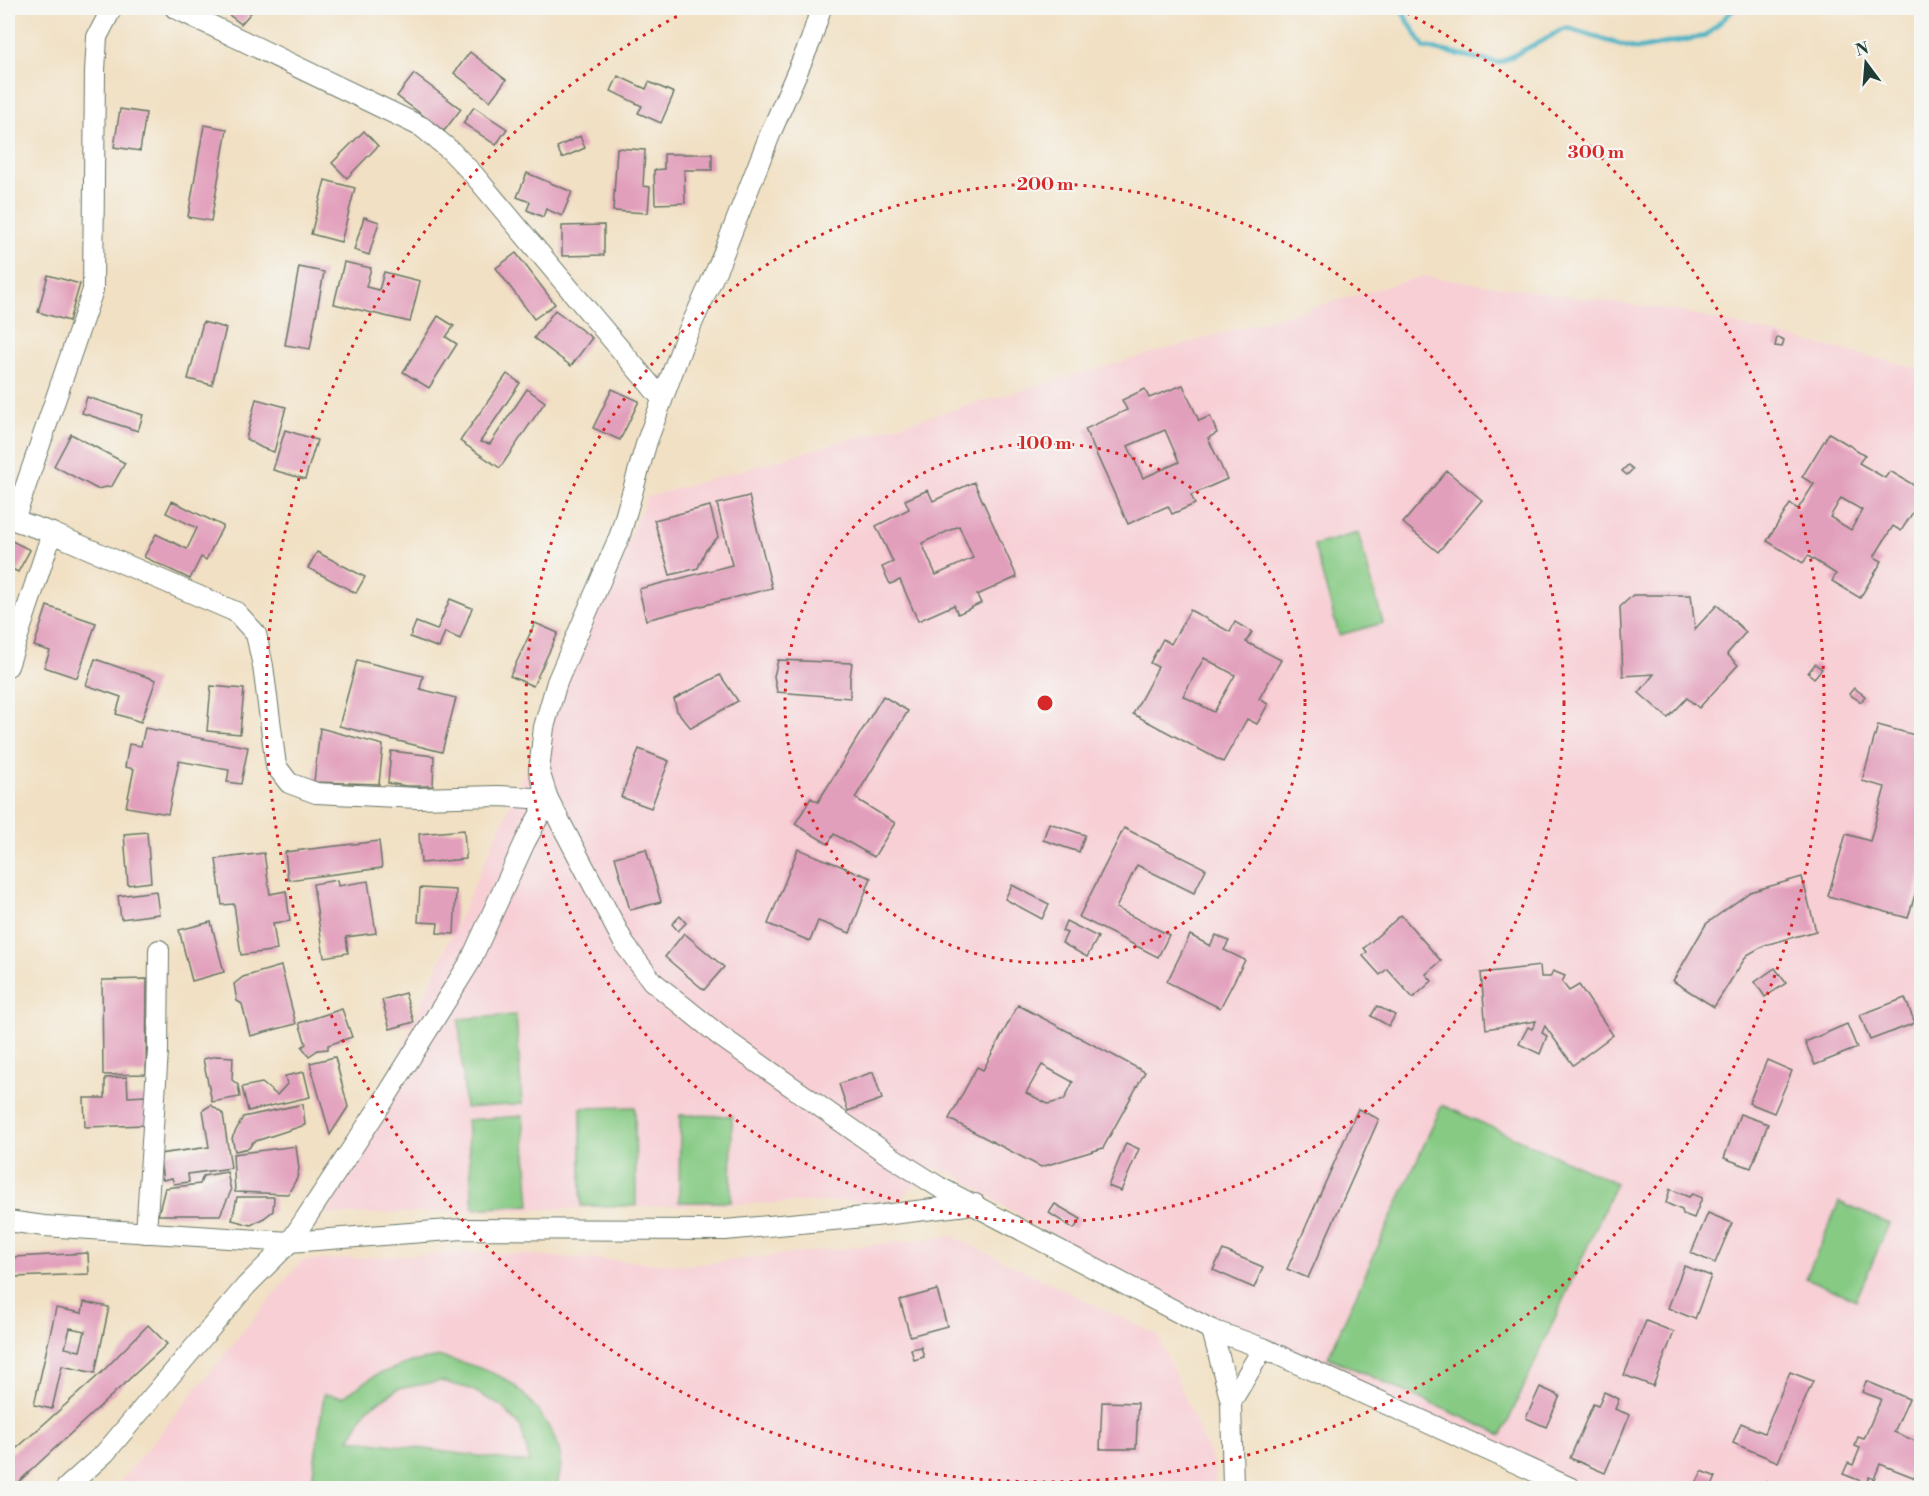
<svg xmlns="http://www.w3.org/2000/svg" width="1929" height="1496" font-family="'Libre Bodoni',serif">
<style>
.built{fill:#f7cfd5}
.green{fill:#86ca84;stroke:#52845c;stroke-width:1.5;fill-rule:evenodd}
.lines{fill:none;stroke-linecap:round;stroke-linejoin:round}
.stream{stroke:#46b2c4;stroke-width:5}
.building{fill:#e29fbb;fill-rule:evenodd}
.minor-casing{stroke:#687666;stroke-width:22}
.minor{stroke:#fff;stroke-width:20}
.ring{fill:none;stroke:#d62828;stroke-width:3;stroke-dasharray:3 6}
.centre{fill:#d62828;stroke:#f6f6f2;stroke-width:3}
.ring-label{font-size:18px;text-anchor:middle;font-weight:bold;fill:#d62828;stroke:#f6f6f2;stroke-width:4.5;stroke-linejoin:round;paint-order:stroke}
</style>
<rect width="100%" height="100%" fill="#f6f6f2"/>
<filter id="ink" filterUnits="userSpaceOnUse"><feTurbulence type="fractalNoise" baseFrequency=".0167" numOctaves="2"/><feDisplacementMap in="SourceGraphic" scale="12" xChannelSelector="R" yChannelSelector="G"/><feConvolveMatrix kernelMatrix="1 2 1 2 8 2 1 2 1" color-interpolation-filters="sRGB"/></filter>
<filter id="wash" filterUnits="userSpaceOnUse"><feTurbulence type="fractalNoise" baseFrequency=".008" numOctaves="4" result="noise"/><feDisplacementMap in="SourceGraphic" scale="24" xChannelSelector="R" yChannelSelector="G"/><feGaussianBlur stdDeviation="1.35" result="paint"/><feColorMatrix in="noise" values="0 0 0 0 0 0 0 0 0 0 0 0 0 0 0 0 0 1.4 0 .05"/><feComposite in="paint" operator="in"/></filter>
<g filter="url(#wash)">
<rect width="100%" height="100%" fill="#f1e0c3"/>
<g class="built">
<polygon points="1423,276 1684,312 1921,369 1921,1488 1587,1488 1131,1288 961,1178 934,1167 900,1200 327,1215 647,497"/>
<polygon points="952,1236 1158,1335 1215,1467 1215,1488 115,1488 301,1261 477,1252 689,1265"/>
</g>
<g class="green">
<polygon points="1358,533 1383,623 1339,635 1314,545"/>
<polygon points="516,1015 522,1104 465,1108 459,1019"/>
<polygon points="1442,1105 1616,1183 1502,1435 1328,1357"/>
<polygon points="635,1107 636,1206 581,1206 581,1108"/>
<polygon points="680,1115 732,1116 731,1202 679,1202"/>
<polygon points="523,1116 530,1205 473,1209 467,1120"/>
<polygon points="1839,1202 1889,1224 1856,1300 1806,1278"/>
<path d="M440 1357C461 1362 481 1367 501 1377 526 1390 559 1433 561 1461 561 1470 558 1480 557 1488H311L324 1394 343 1397 376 1375 411 1362ZM440 1381 471 1389 501 1406 521 1427 530 1463 349 1439 367 1409 398 1389Z"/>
</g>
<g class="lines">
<polyline class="stream" points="1400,8 1424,47 1499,63 1566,28 1636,49 1706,36 1735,8"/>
</g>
<g id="blocks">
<g class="building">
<polygon points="220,8 255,8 241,24"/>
<polygon points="470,52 506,80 490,101 454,73"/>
<polygon points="414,74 461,109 444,131 397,96"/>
<polygon points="618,76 646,89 649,82 674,93 661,123 638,113 642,106 611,91"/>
<polygon points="474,107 507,129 496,145 463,123"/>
<polygon points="120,109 146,113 140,151 114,147"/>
<polygon points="204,125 227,129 211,221 188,217"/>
<polygon points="364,131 378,146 347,178 332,163"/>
<polygon points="580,136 585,148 562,158 557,147"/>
<polygon points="617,148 645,150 643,186 650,187 648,213 613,211"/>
<polygon points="664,154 712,154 712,170 684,170 685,203 655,204 654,170 664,169"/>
<polygon points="527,173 572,192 562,216 546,209 543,217 527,210 530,202 517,197"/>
<polygon points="325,180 355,188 341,242 311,234"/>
<polygon points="364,217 379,222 369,255 354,250"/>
<polygon points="604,225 604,255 562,256 562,226"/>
<polygon points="516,253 555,304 534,319 496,268"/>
<polygon points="344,262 371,268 366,287 379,290 384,272 420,281 410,322 334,304"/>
<polygon points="299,267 324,272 310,349 285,345"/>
<polygon points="48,275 80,284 69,321 38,312"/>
<polygon points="555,310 592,338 571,366 534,338"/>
<polygon points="438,316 454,326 446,337 457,344 429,388 403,372"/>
<polygon points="203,322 226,328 212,385 188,379"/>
<polygon points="1777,337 1784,340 1782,347 1775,346"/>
<polygon points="507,374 520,383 480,442 490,444 527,389 545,402 500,468 460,441"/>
<path d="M1183 385 1199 421 1210 416 1217 433 1208 438 1227 479 1191 495 1195 504 1172 514 1168 506 1128 524 1085 429 1127 410 1122 400 1145 389 1149 398ZM1165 430 1179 462 1143 478 1128 446Z"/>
<polygon points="612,389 639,401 620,440 593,428"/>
<polygon points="87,397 143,415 138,431 82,413"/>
<polygon points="256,399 286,407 274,452 262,448 246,439"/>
<polygon points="285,430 317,440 305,479 273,470"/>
<path d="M1829 433 1865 455 1859 463 1885 478 1890 471 1922 490V498L1901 531 1893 526 1874 557 1882 561 1860 598 1832 581 1836 574 1808 556 1803 563 1767 541 1790 504 1798 509 1814 484 1802 477ZM1841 498 1862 510 1851 530 1830 517Z"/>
<polygon points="71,434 125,463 112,486 97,489 54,466"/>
<polygon points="1628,465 1633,469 1627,475 1622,471"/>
<polygon points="1447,471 1482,500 1438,552 1403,523"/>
<path d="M974 482 1017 577 977 595 981 603 958 614 954 605 918 621 900 580 890 584 882 567 893 562 876 526 909 509 905 500 928 490 933 501ZM959 526 973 558 936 575 922 543Z"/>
<polygon points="749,496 772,588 646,620 639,589 732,565 717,504"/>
<polygon points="172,501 223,526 206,560 201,557 190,579 144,557 156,534 187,549 197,528 166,513"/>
<polygon points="710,506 718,537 705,551 698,568 670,575 654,520"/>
<polygon points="8,539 30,550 18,572 8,567"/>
<polygon points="317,552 365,577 356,593 308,568"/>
<polygon points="1633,595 1691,595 1695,629 1717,605 1746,632 1727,654 1738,665 1699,708 1687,698 1668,718 1639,693 1654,674 1623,676 1620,607"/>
<polygon points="450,599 472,608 460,639 445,632 439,648 410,637 416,622 437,630"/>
<polygon points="47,606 96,623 77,678 44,667 50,651 34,646"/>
<path d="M1190 610 1230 632 1235 622 1252 632 1246 642 1281 660 1259 699 1268 704 1257 724 1247 719 1223 762 1133 714 1158 667 1150 663 1163 639 1171 644ZM1204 658 1235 675 1214 712 1183 696Z"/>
<polygon points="535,623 558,633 533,686 510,676"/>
<polygon points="95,659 156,680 141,722 116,714 121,697 86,685"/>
<polygon points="357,660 423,676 420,689 456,698 442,752 339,726"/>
<polygon points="778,660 852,663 850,678 850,698 777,692 774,676"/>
<polygon points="1815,664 1822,669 1814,678 1808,673"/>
<polygon points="720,675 738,701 691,728 677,711 674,699"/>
<polygon points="211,686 244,689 240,734 207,731"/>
<polygon points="1854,688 1865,696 1861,702 1849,694"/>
<polygon points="883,696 908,711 855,798 895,823 874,857 834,834 828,844 795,824 811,798 818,802"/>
<polygon points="1878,725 1922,737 1922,871 1908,918 1828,896 1846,834 1870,841 1885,787 1862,781"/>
<polygon points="145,728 248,747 241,784 227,782 229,770 179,761 168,814 126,807 134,769 125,767 129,744 141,746"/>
<polygon points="320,728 383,745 379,784 314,782"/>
<polygon points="639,749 669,761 651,808 621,797"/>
<polygon points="391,751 434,756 433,786 406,786 388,783"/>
<polygon points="1049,823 1085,835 1079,852 1043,840"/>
<polygon points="1124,828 1206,869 1194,893 1137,865 1116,908 1169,935 1158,957 1079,917"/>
<polygon points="464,830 466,859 421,863 419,834"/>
<polygon points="147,832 151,882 128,885 124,834"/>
<polygon points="379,841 382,868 288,880 285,852"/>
<polygon points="646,849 661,902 630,910 615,857"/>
<polygon points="798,849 871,878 850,933 818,921 810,941 768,924"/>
<polygon points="264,853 270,894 286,891 290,921 273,923 277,950 241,955 234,904 222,905 216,859"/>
<polygon points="1802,877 1816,931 1765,945 1747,955 1714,1007 1673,981 1706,924 1750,892"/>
<polygon points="337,880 338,886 368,881 376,933 346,937 348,953 324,957 313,884"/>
<polygon points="1012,885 1049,904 1042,919 1005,899"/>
<polygon points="420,888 456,890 454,934 437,933 438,923 418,922"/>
<polygon points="156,891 159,914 121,919 118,896"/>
<polygon points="1401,915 1441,961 1426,974 1432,981 1413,998 1387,969 1380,975 1363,956 1367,952 1364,948"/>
<polygon points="680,916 686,923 678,931 672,924"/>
<polygon points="1066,921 1098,937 1087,957 1062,943 1067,933 1062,931"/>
<polygon points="211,922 224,972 192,981 179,930"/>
<polygon points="684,933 724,967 704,990 665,957"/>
<polygon points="1190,935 1210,946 1216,935 1229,941 1224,950 1245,960 1220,1008 1167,982"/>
<polygon points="281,966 296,1024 250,1036 242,1004 237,1001 234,984 243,977"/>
<polygon points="1540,966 1541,977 1550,977 1553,971 1565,976 1562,982 1569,991 1579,985 1613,1035 1573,1065 1545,1026 1542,1033 1547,1036 1540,1054 1519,1044 1528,1027 1532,1029 1536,1021 1486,1029 1481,973"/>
<polygon points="1775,968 1786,983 1765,997 1755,982"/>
<polygon points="147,979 146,1074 103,1075 102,980"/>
<polygon points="405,993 414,1022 390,1029 382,1000"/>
<polygon points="1905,998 1915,1023 1870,1040 1860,1015"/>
<path d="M1018 1005 1145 1072 1103 1148 1041 1167 949 1119 977 1067 983 1070ZM1042 1065 1073 1082 1064 1100 1048 1104 1026 1093Z"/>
<polygon points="1377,1006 1395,1015 1389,1026 1371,1016"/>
<polygon points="342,1009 352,1037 328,1045 328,1049 318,1050 309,1056 302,1047 306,1044 299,1023"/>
<polygon points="1847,1024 1857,1048 1815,1065 1805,1042"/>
<polygon points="217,1056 233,1057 232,1080 238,1085 240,1097 212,1102 203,1059"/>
<polygon points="335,1057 348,1107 330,1135 310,1063"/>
<polygon points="1767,1060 1792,1071 1774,1113 1749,1103"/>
<polygon points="304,1072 310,1097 248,1111 242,1087 262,1083 277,1095 287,1084 285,1076"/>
<polygon points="873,1072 882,1099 848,1111 839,1084"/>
<polygon points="127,1077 128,1097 146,1096 147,1125 85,1127 84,1098 105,1098 105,1078"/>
<polygon points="303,1104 305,1125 253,1142 249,1148 235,1151 232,1138 243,1117"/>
<polygon points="211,1105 223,1114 231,1168 188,1174 189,1182 174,1184 172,1178 163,1180 159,1154 209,1147 203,1110"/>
<polygon points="1358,1109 1379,1119 1308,1278 1287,1269"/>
<polygon points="1740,1114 1768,1124 1751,1168 1724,1158"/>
<polygon points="1126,1143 1139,1149 1121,1191 1108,1186"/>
<polygon points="296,1146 299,1169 297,1178 288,1194 235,1192 233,1154"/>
<polygon points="227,1172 231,1191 220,1215 158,1215 165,1188 200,1184 203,1176"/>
<polygon points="1670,1189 1689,1197 1692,1194 1702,1198 1694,1218 1683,1214 1682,1210 1666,1203"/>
<polygon points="237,1197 274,1197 273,1211 264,1218 251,1225 232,1220"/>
<polygon points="1055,1204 1081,1219 1074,1229 1049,1213"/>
<polygon points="1708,1213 1732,1223 1715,1263 1691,1253"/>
<polygon points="1223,1250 1263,1267 1254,1288 1213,1270"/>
<polygon points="88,1253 89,1274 15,1277 14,1257"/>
<polygon points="1684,1266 1711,1276 1695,1319 1668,1308"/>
<polygon points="937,1290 947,1326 910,1336 900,1300"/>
<path d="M84 1302 109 1307 95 1373 62 1366 52 1409 34 1405 56 1308 82 1313ZM70 1328 85 1331 80 1351 65 1348Z"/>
<polygon points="1646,1321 1674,1332 1653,1386 1624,1375"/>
<polygon points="148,1325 167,1344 12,1488 8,1488 8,1456 101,1373"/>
<polygon points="921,1347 924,1357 914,1360 911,1349"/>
<polygon points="1790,1372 1813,1381 1778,1462 1733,1443 1741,1423 1764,1433"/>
<polygon points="1866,1381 1909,1399 1894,1432 1922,1444 1922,1488 1914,1488 1918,1479 1880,1464 1874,1479 1869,1477 1866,1483 1843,1474 1848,1463 1853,1465 1860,1448 1855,1446 1858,1437 1864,1439 1881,1399 1862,1392"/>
<polygon points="1540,1387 1560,1396 1546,1427 1526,1418"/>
<polygon points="1604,1392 1619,1399 1615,1409 1630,1415 1605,1473 1570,1458 1593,1404 1598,1406"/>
<polygon points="1102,1402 1138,1403 1136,1449 1100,1449"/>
<polygon points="1702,1471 1716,1477 1711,1488 1694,1488"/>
<polygon points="1766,1481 1790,1488 1764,1488"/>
</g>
</g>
</g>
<g filter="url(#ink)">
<use href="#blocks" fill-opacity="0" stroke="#687666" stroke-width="1.5"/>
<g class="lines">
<defs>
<g id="minor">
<polyline points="175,8 422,127 451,151 474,175 662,399"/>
<polyline points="821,8 811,40 771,132 720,262 684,341 647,441 620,535 557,682 544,727 539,771 548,799 625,945 652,981 720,1036 890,1156 939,1187 1212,1330 1263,1348 1571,1488"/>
<polyline points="8,518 52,533 236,612 256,634 263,666 276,766 289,783 316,793 417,798 499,796 548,799"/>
<polyline points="14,520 93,290 95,71 97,37 112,8"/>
<polyline points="8,666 52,533"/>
<polyline points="8,1221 44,1226 290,1242 463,1229 725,1230 875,1216 975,1204"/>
<polyline points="146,1233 158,1051 159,950"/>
<polyline points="1212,1330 1231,1402 1233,1488"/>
<polyline points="1231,1402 1263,1348"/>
<polyline points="66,1488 105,1453 246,1286 290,1242 386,1097 470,962 525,842 548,799"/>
</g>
</defs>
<use href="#minor" class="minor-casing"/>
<use href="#minor" class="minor"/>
</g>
</g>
<g class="ring">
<circle cx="1045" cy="703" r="260"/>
<circle cx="1045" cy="703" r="519"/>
<path d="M1399 9A779 779 0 1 1 691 9"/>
</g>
<circle cx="1045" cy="703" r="9" class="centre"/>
<g class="ring-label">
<text x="1596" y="158">300 m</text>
<text x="1045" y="190">200 m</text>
<text x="1045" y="449">100 m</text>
</g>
<rect width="1929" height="1496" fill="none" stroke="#f6f6f2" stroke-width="30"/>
<g transform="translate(1866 63) rotate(344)" stroke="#f6f6f2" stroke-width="4.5" paint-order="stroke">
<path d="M0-4.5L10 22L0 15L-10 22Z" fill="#1f3d34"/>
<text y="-9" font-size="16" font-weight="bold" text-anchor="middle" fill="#1f3d34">N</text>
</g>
</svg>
